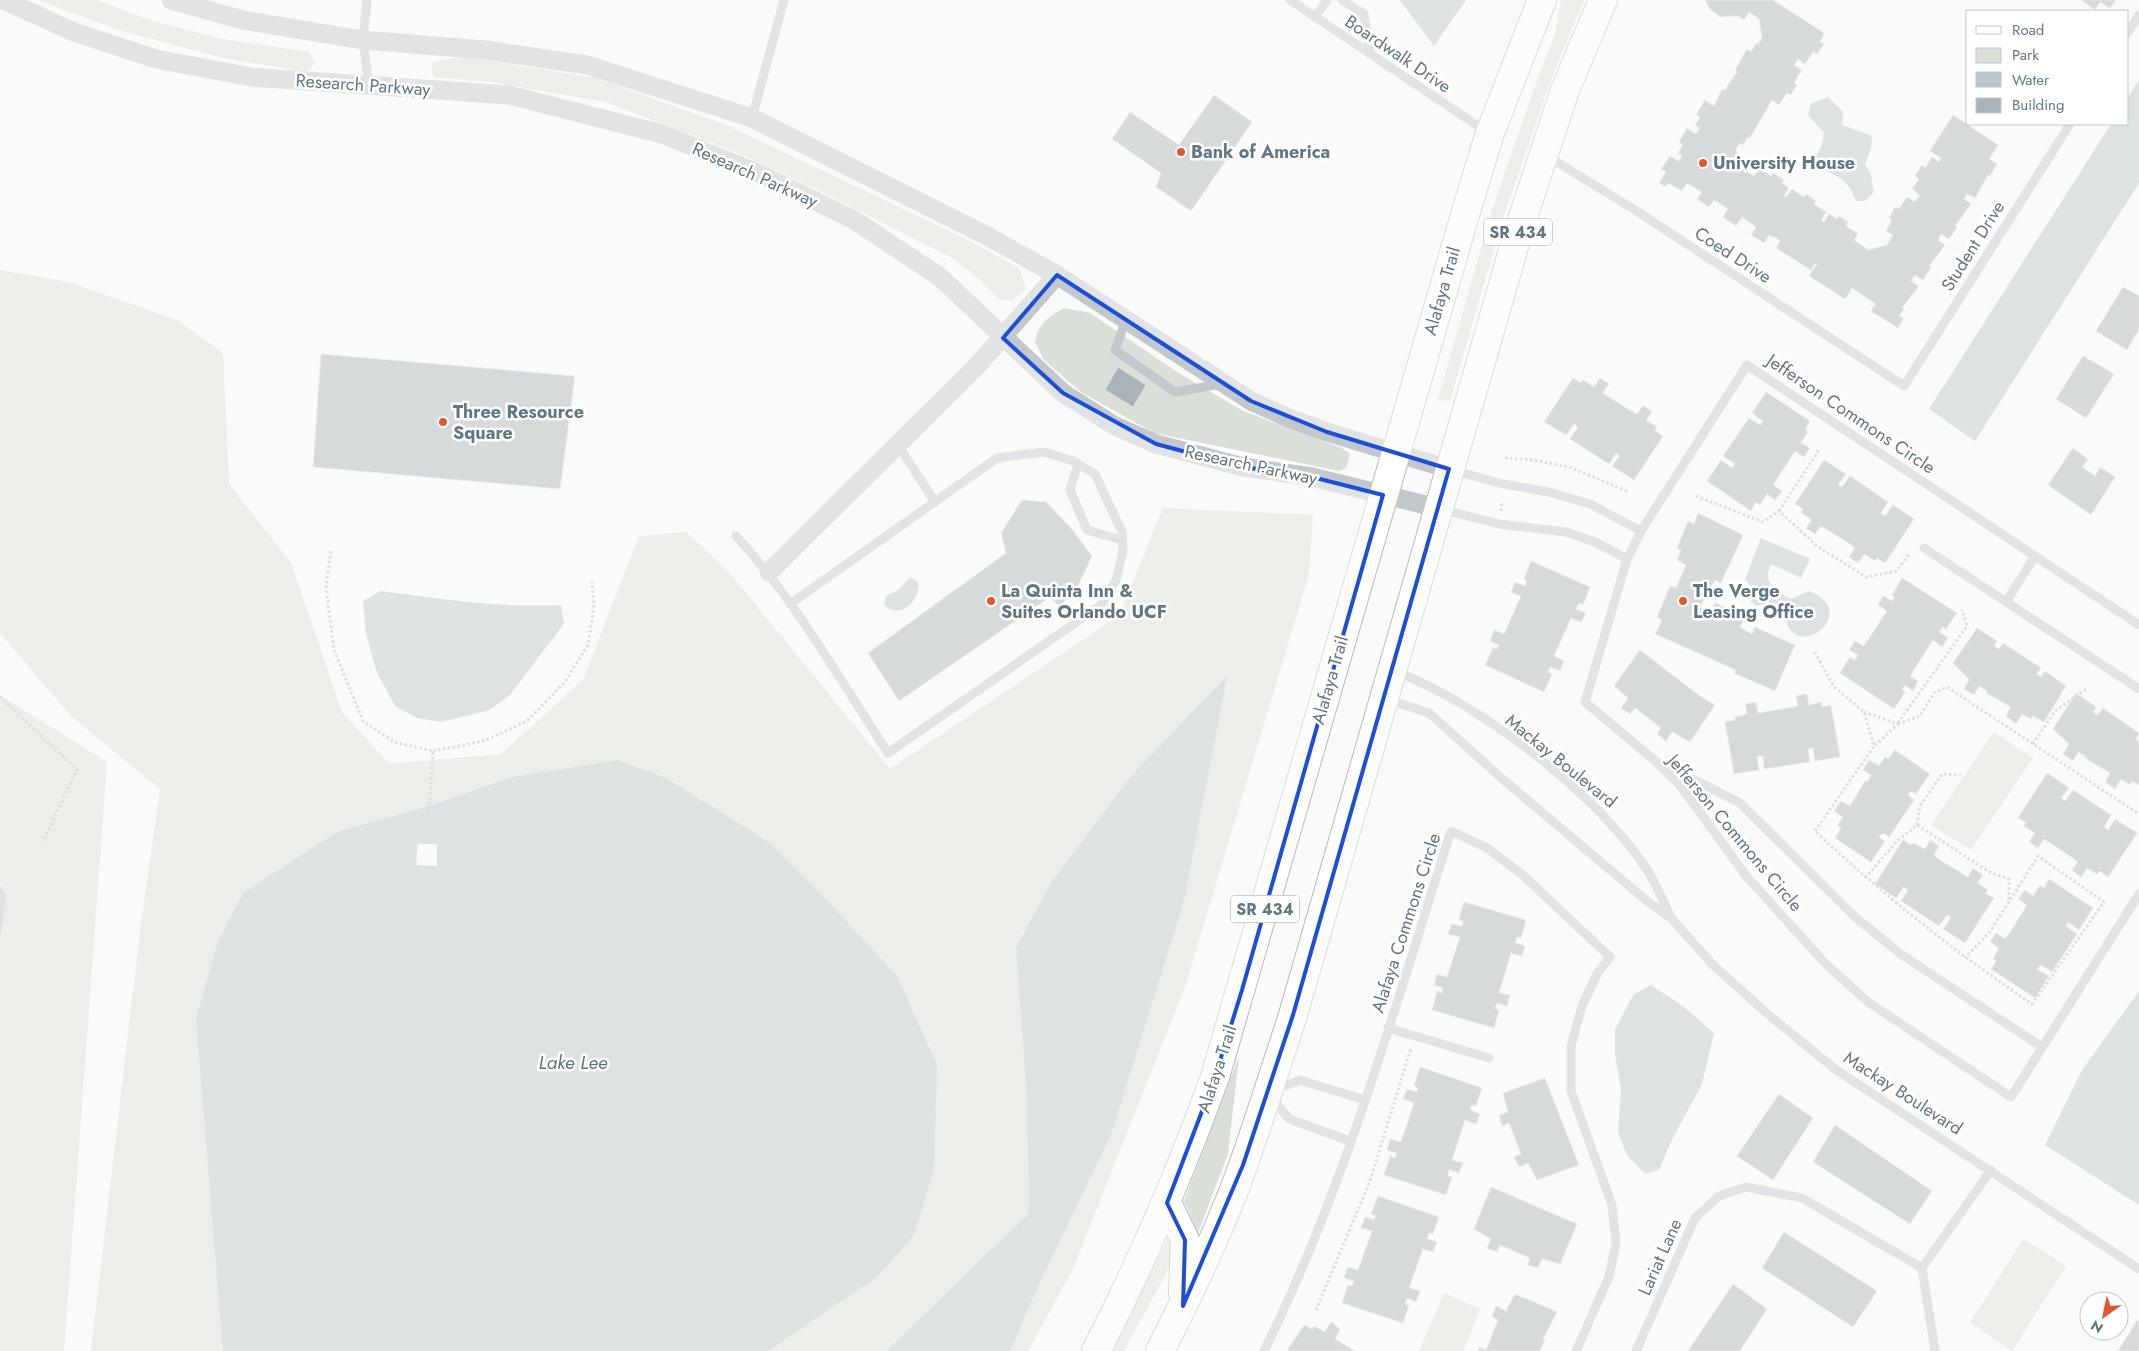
<svg xmlns="http://www.w3.org/2000/svg" width="2139" height="1351" font-family="Jost,sans-serif">
<style>
.green{fill:#dadfd7}
.water{fill:#bbc7cb}
.pier{fill:#fafaf8}
.building{fill:#aab3b9;stroke:#dcdcda}
.lines{fill:none;stroke-linecap:round;stroke-linejoin:round}
.primary-casing{stroke:#b5babe;stroke-width:30}
.path{stroke:#bbbfc2;stroke-width:3;stroke-dasharray:2.5 2.5;stroke-linecap:butt}
.lane{stroke:#c3c8cc;stroke-width:9}
.street{stroke:#c3c8cc;stroke-width:19}
.primary{stroke:#fff;stroke-width:28}
.marked{fill:none;stroke:#1d4ed8;stroke-width:4;stroke-linejoin:round}
.poi-dot{fill:#e4572e;stroke:#fff;stroke-width:2}
.labels{text-anchor:middle;stroke-width:5;stroke-linejoin:round;paint-order:stroke}
.shield{fill:#fff;stroke:#939fa8;stroke-width:1}
.shield-label{font-size:16px;font-weight:bold;fill:#657683}
.street-label{font-size:18px;fill:#657683;stroke:#fff}
.poi-label{font-size:18px;font-weight:bold;fill:#657683;stroke:#fff;text-anchor:start}
.water-label{font-size:19px;font-style:italic;fill:#60757c;stroke:#fff}
</style>
<rect width="100%" height="100%" fill="#fafaf8"/>
<g class="green">
<polygon points="37,0 96,0 150,20 222,39 309,52 315,63 306,72 224,58 122,31"/>
<polygon points="1561,0 1584,0 1552,77 1504,215 1450,401 1438,400 1492,210 1540,72 1555,35"/>
<polygon points="463,57 597,78 731,127 964,238 1019,268 1026,289 1013,300 998,299 980,280 954,259 820,191 738,153 606,102 491,82 433,77 432,62"/>
<polygon points="0,270 68,282 177,320 223,353 229,484 291,563 342,712 389,764 501,754 583,680 639,536 686,532 728,571 890,769 1119,616 1163,508 1313,515 1309,574 1185,987 1073,1269 1028,1351 91,1351 140,931 160,789 71,716 0,633"/>
<path d="M1064 308 1090 313 1177 372 1243 411 1342 448 1350 454 1346 468 1339 471 1154 433 1081 392 1044 360 1035 342C1039 323 1048 317 1064 308Z"/>
<polygon points="0,695 107,762 64,1351 0,1351"/>
<polygon points="1994,732 2033,758 1971,850 1931,825"/>
<polygon points="1239,1056 1228,1154 1198,1233 1184,1201"/>
<polygon points="1173,1229 1175,1257 1124,1351 1110,1351"/>
<polygon points="2024,1239 2066,1266 2012,1351 1970,1322"/>
<polygon points="1444,1293 1480,1309 1463,1351 1419,1351"/>
</g>
<g class="water">
<polygon points="1400,0 1466,0 1434,46"/>
<polygon points="2139,80 2139,183 1975,441 1929,409 2111,124 2128,124 2128,97"/>
<path d="M1828 97 1843 112 1842 125 1872 136 1871 149 1865 164 1871 175 1874 192 1865 201H1856C1848 179 1839 177 1819 168L1814 158 1821 148 1824 133 1808 115 1811 104Z"/>
<path d="M1761 538 1810 559 1801 578 1771 564C1762 583 1775 591 1791 599L1809 591C1865 613 1790 667 1785 614L1763 604 1756 606 1751 602V587L1745 579Z"/>
<path d="M910 577 918 582C922 600 898 622 884 604L886 596 898 590Z"/>
<path d="M380 591C441 599 500 608 561 605L564 624 510 695 490 710 441 722 417 718 395 706 377 673 366 634 363 601Z"/>
<polygon points="1227,676 1184,901 1111,1135 1039,1284 1010,1351 887,1351 1029,1213 1027,1096 1016,948 1051,883 1132,775"/>
<polygon points="618,760 666,778 769,842 826,899 897,976 937,1065 934,1169 914,1235 876,1278 768,1351 223,1351 196,1019 218,941 243,893 337,832 429,806 513,777"/>
<polygon points="0,885 6,896 0,941"/>
<polygon points="1651,985 1684,1007 1714,1033 1702,1084 1673,1138 1659,1170 1645,1174 1627,1155 1618,1132 1621,1089 1615,1055 1615,1029 1634,994"/>
<polygon points="2139,991 2139,1205 2045,1145 2082,1070"/>
</g>
<polygon class="pier" points="418,844 437,844 437,866 416,865"/>
<g class="building">
<polygon points="1705,0 1773,0 1824,33 1820,42 1824,44 1817,54 1813,52 1805,64 1798,59 1794,65 1802,70 1794,83 1797,85 1791,95 1787,93 1779,105 1772,100 1750,138 1748,137 1743,145 1740,143 1736,149 1741,168 1754,176 1759,169 1771,176 1773,173 1784,180 1782,183 1789,188 1784,196 1786,197 1792,189 1804,197 1806,194 1816,201 1814,204 1826,212 1821,220 1824,222 1829,214 1837,219 1839,216 1848,222 1846,226 1858,234 1854,240 1868,250 1887,245 1893,235 1886,231 1892,220 1889,218 1895,207 1899,209 1907,197 1915,202 1920,195 1912,189 1919,179 1915,176 1922,165 1925,168 1932,157 1939,162 1941,158 1930,151 1953,115 1998,145 1989,159 1997,164 1990,176 1988,175 1975,198 1967,194 1964,199 1971,204 1955,226 1957,227 1949,239 1941,234 1938,240 1945,245 1929,266 1931,267 1923,280 1915,275 1911,281 1919,286 1902,308 1904,309 1899,316 1904,318 1898,328 1871,311 1876,304 1852,288 1845,299 1809,276 1817,264 1815,263 1811,270 1776,248 1780,241 1778,239 1769,235 1764,243 1751,235 1756,227 1742,217 1736,226 1723,217 1728,209 1714,200 1709,207 1697,199 1702,192 1687,183 1682,191 1668,183 1666,187 1659,183 1666,172 1661,169 1670,156 1679,161 1682,156 1678,153 1683,145 1679,142 1687,128 1696,134 1700,128 1695,125 1700,117 1696,115 1705,100 1714,106 1722,89 1725,90 1737,72 1735,70 1747,49 1751,52 1756,43 1758,44 1762,38 1759,19 1752,14 1749,12 1744,20 1738,16 1720,17 1710,9"/>
<polygon points="2081,0 2116,0 2110,8 2100,2 2095,10"/>
<polygon points="1214,95 1252,122 1191,211 1156,187 1161,173 1112,139 1130,112 1179,145"/>
<polygon points="2123,287 2139,296 2139,329 2127,350 2096,331"/>
<polygon points="321,354 575,376 560,489 313,467"/>
<polygon points="2083,356 2114,374 2086,418 2056,399"/>
<polygon points="1118,367 1146,385 1133,407 1105,390"/>
<polygon points="1573,378 1581,383 1583,380 1594,387 1600,378 1609,384 1603,393 1629,410 1637,414 1643,405 1652,412 1646,420 1657,427 1655,431 1663,436 1634,480 1612,466 1620,456 1616,453 1609,464 1570,439 1578,427 1574,424 1566,435 1544,422"/>
<polygon points="1766,392 1810,421 1805,430 1808,432 1801,443 1810,448 1804,457 1795,451 1790,459 1773,485 1782,491 1775,500 1767,494 1760,505 1756,502 1751,511 1707,481 1721,460 1732,468 1735,464 1723,456 1749,418 1760,425 1763,421 1752,413"/>
<polygon points="2073,448 2088,459 2082,467 2095,476 2100,467 2115,477 2091,515 2048,485"/>
<polygon points="1824,460 1846,474 1838,484 1842,487 1850,476 1888,502 1881,513 1885,516 1893,505 1914,519 1885,563 1877,558 1875,561 1864,554 1858,563 1849,557 1855,548 1847,542 1821,526 1815,534 1806,528 1812,520 1801,512 1803,509 1795,504"/>
<polygon points="1022,500 1046,502 1070,527 1092,556 1075,592 1059,606 1050,597 899,701 868,653 1006,553 1001,533"/>
<polygon points="1698,513 1743,535 1721,583 1715,580 1699,608 1711,613 1715,603 1745,616 1740,627 1752,634 1755,627 1795,645 1775,691 1734,673 1736,670 1655,634 1662,620 1657,617 1670,586 1676,588 1686,565 1677,560 1681,550 1677,548 1688,521 1694,524"/>
<polygon points="1531,561 1590,587 1583,605 1579,603 1576,609 1586,613 1581,622 1571,618 1554,656 1564,661 1560,671 1550,667 1548,672 1552,674 1544,692 1485,665 1493,648 1497,649 1499,645 1490,641 1494,630 1504,634 1521,596 1511,592 1515,582 1525,586 1527,581 1524,579"/>
<polygon points="1902,578 1957,613 1946,629 1943,627 1939,632 1948,638 1942,647 1933,640 1910,676 1918,681 1913,691 1905,685 1902,690 1905,692 1894,709 1840,673 1850,657 1855,660 1858,655 1849,650 1855,641 1864,646 1887,611 1878,605 1883,596 1892,601 1895,597 1892,595"/>
<polygon points="1977,628 1997,641 1994,646 1999,649 2003,643 2041,668 2036,674 2041,677 2045,671 2066,686 2044,722 2033,716 2031,719 2022,714 2016,724 2006,716 2011,707 1986,693 1987,691 1979,686 1974,695 1964,689 1969,679 1953,663"/>
<polygon points="1640,650 1700,696 1715,705 1690,742 1672,732 1666,741 1657,734 1661,728 1642,713 1635,708 1630,714 1621,708 1628,698 1614,686"/>
<polygon points="2076,693 2096,707 2093,712 2098,715 2103,708 2139,733 2136,739 2139,742 2139,785 2132,781 2130,785 2121,779 2115,789 2105,782 2110,773 2085,758 2086,756 2078,752 2073,761 2063,754 2069,744 2053,729"/>
<polygon points="1807,694 1809,705 1821,702 1822,707 1831,705 1840,757 1815,761 1813,748 1808,749 1810,762 1764,769 1763,756 1757,756 1759,770 1734,774 1725,722 1735,720 1735,717 1747,714 1745,704 1756,702 1758,713 1789,708 1798,706 1796,696"/>
<polygon points="1895,750 1930,774 1916,794 1911,791 1908,795 1914,800 1889,837 1883,833 1879,837 1885,841 1871,862 1835,838 1841,828 1837,826 1843,817 1834,811 1841,801 1850,806 1865,781 1867,782 1871,775 1863,770 1869,760 1879,766 1885,757 1888,759"/>
<polygon points="2047,773 2069,788 2061,798 2065,801 2073,790 2111,815 2104,827 2108,830 2115,819 2137,833 2108,877 2100,871 2097,874 2087,868 2081,877 2072,870 2078,862 2070,856 2044,839 2038,848 2029,842 2035,833 2024,826 2026,822 2018,818"/>
<polygon points="1903,840 1911,845 1914,843 1925,849 1930,840 1939,846 1934,855 1941,861 1968,877 1973,868 1983,875 1977,883 1988,890 1985,893 1994,898 1965,943 1943,929 1951,918 1947,915 1939,926 1901,901 1908,890 1904,887 1896,898 1875,884"/>
<polygon points="2049,879 2093,908 2079,930 2068,922 2066,926 2077,934 2052,972 2041,965 2037,969 2049,976 2035,998 1991,969 1996,961 1993,959 1999,948 1990,942 1996,933 2005,939 2011,931 2027,905 2018,899 2025,890 2033,896 2040,885 2044,888"/>
<polygon points="1464,902 1526,920 1521,938 1517,937 1515,943 1525,946 1522,956 1511,953 1499,993 1510,995 1507,1006 1497,1003 1495,1009 1499,1010 1494,1028 1432,1010 1437,991 1442,993 1443,988 1434,985 1437,974 1447,977 1460,937 1448,934 1452,924 1462,926 1463,921 1459,920"/>
<polygon points="1420,1067 1482,1088 1476,1106 1472,1105 1470,1110 1480,1114 1476,1124 1465,1120 1452,1160 1463,1163 1459,1173 1449,1170 1448,1176 1452,1177 1446,1195 1384,1175 1390,1156 1395,1158 1397,1153 1387,1150 1390,1139 1401,1142 1414,1103 1403,1099 1407,1089 1417,1092 1418,1088 1414,1086"/>
<polygon points="1545,1078 1579,1165 1537,1180 1528,1163 1519,1167 1514,1157 1521,1154 1509,1123 1502,1126 1499,1115 1508,1112 1503,1093"/>
<polygon points="1779,1094 1813,1118 1773,1180 1737,1156"/>
<polygon points="1835,1125 1932,1191 1910,1224 1813,1162"/>
<polygon points="1491,1187 1577,1224 1560,1264 1542,1259 1538,1268 1528,1265 1530,1258 1500,1245 1497,1252 1487,1248 1491,1239 1474,1229"/>
<polygon points="1378,1196 1439,1217 1433,1234 1429,1233 1427,1239 1437,1242 1433,1252 1423,1249 1409,1288 1420,1291 1416,1302 1407,1298 1405,1304 1409,1305 1403,1323 1342,1303 1348,1285 1352,1286 1354,1281 1344,1278 1348,1267 1358,1270 1372,1231 1361,1228 1365,1217 1374,1220 1376,1216 1371,1214"/>
<polygon points="1784,1232 1877,1291 1853,1327 1762,1268"/>
<polygon points="1733,1284 1767,1309 1740,1351 1688,1351"/>
<polygon points="1515,1294 1557,1312 1543,1339 1545,1340 1540,1351 1478,1351 1479,1347 1486,1350 1498,1320 1492,1316 1496,1306 1506,1311"/>
<polygon points="2137,1320 2139,1322 2139,1351 2118,1351"/>
<polygon points="1331,1322 1340,1329 1335,1339 1355,1351 1287,1351 1304,1325 1312,1329 1314,1326 1325,1332"/>
</g>
<g class="lines">
<defs>
<g id="primary">
<polyline points="1167,1203 1185,1240 1183,1292"/>
<path d="M1096 1351C1142 1262 1181 1171 1215 1077L1467 208 1490 133 1542 0"/>
<path d="M1160 1351C1191 1290 1221 1228 1244 1163 1261 1114 1277 1064 1293 1015L1520 226 1565 90 1603 0"/>
</g>
</defs>
<use href="#primary" class="primary-casing"/>
<g class="path">
<polyline points="1505,458 1533,460 1569,467 1627,491"/>
<polyline points="1696,496 1763,522 1779,511 1817,546 1866,577 1897,571 1909,554"/>
<polyline points="1501,511 1502,503"/>
<polyline points="1779,511 1819,450"/>
<polyline points="331,551 326,586 334,650 363,721 394,742 433,751 427,844"/>
<path d="M1815 652 1834 687 1864 712 1874 746 1815 831C1883 895 1955 952 2032 1004L2104 902 2038 856 1989 933 1965 958"/>
<polyline points="0,697 77,769 43,842"/>
<polyline points="1864,712 1898,724 1874,746"/>
<polyline points="1898,723 1967,626 1962,610"/>
<polyline points="1898,724 1920,716 1934,693 1947,687 2139,814"/>
<polyline points="2033,744 2055,711 2086,689"/>
<polyline points="433,751 484,741 527,721 564,683 588,645 594,606 592,581"/>
<polyline points="1917,825 1920,806 1942,774 1961,775"/>
<polyline points="1865,878 1897,841 1917,825 1991,873 2009,879 2009,902"/>
<polyline points="1316,1310 1370,1181 1411,1048"/>
</g>
<g class="lane">
<polyline points="367,0 363,40 369,85"/>
<polyline points="1290,0 1487,132"/>
<polyline points="1342,0 1364,14 1370,54"/>
<polyline points="1315,17 1327,0"/>
<polyline points="2128,32 2139,15"/>
<polyline points="752,118 784,0"/>
<polyline points="1547,156 1635,210 1904,386 2070,124"/>
<polyline points="1126,320 1115,350 1175,392 1221,384"/>
<polyline points="898,445 935,502"/>
<polyline points="1078,464 1070,490 1087,530 1122,540"/>
<polyline points="1452,470 1503,484 1549,492 1590,504 1641,531"/>
<polyline points="1440,509 1499,524 1566,532 1595,542 1627,559"/>
<path d="M736 536C796 601 840 680 888 753L1101 605 1116 580 1123 551 1122 532 1095 474 1073 461 1044 452 997 458 790 604"/>
<polyline points="1924,548 2139,689"/>
<polyline points="2006,602 2035,556"/>
<polyline points="2139,625 1747,365 1641,531 1627,559 1585,702 1654,760 1679,784 1747,877 1825,963 1868,1002 2011,1097 2139,894"/>
<path d="M1394 671C1476 701 1597 793 1645 867 1656 882 1663 901 1671 918"/>
<polyline points="1387,699 1429,713 1506,782 1647,901 1671,918 1713,965 1770,1016 1835,1069 2139,1269"/>
<polyline points="1661,763 1740,803 1855,917 1902,955 2042,1047"/>
<polyline points="1388,1028 1489,1058"/>
<polyline points="1350,1141 1289,1119 1268,1092 1300,1080 1365,1100"/>
<path d="M1264 1351C1346 1186 1395 1006 1451 831L1487 848 1524 876 1610 957 1597 974 1582 1006 1571 1046V1091L1612 1205 1616 1243 1609 1277 1576 1351"/>
<polyline points="1636,1351 1695,1218 1719,1196 1746,1187 1802,1198 1922,1268"/>
<polyline points="1935,1351 1922,1268 1991,1170"/>
</g>
<g class="street">
<polyline points="4,0 74,32 156,59 251,77 509,95 662,134 760,174 854,220 940,277 1063,393 1115,426 1156,444 1243,467 1312,477 1438,508"/>
<polyline points="171,0 243,20 363,40 485,50 587,65 752,118 989,237 1057,275 1251,401 1291,419 1327,432 1449,469"/>
<polyline points="769,572 976,367 1057,275"/>
</g>
<use href="#primary" class="primary"/>
</g>
<path d="M0 0H2139V1351H0ZM1057 275 1251 401 1327 432 1449 469 1293 1015 1243 1165 1183 1306 1185 1240 1167 1203 1215 1077 1242 990 1383 495 1312 477 1243 467 1156 444 1063 393 1003 338Z" fill="#fafaf8" fill-opacity=".55" fill-rule="evenodd"/>
<path class="marked" d="M1057 275 1251 401 1327 432 1449 469 1293 1015 1243 1165 1183 1306 1185 1240 1167 1203 1215 1077 1242 990 1383 495 1312 477 1243 467 1156 444 1063 393 1003 338Z"/>
<g class="poi-dot">
<circle cx="1181" cy="152" r="5"/>
<circle cx="1703" cy="163" r="5"/>
<circle cx="443" cy="422" r="5"/>
<circle cx="991" cy="601" r="5"/>
<circle cx="1683" cy="601" r="5"/>
</g>
<g class="labels">
<g class="shield">
<rect x="1484" y="218.5" width="68" height="27" rx="4"/>
<rect x="1231" y="895.5" width="68" height="27" rx="4"/>
</g>
<g class="shield-label">
<text x="1518" y="238">SR 434</text>
<text x="1265" y="915">SR 434</text>
</g>
<g class="street-label">
<text transform="translate(1398 54) rotate(34)" y="6">Boardwalk Drive</text>
<text transform="translate(363 85) rotate(4)" y="6">Research Parkway</text>
<text transform="translate(755 175) rotate(24)" y="6">Research Parkway</text>
<text transform="translate(1973 246) rotate(-58)" y="6">Student Drive</text>
<text transform="translate(1733 255) rotate(33)" y="6">Coed Drive</text>
<text transform="translate(1442 291) rotate(-74)" y="6">Alafaya Trail</text>
<text transform="translate(1851 414) rotate(34)" y="6">Jefferson Commons Circle</text>
<text transform="translate(1251 465) rotate(12)" y="6">Research Parkway</text>
<text transform="translate(1330 680) rotate(-74)" y="6">Alafaya Trail</text>
<text transform="translate(1561 761) rotate(39)" y="6">Mackay Boulevard</text>
<text transform="translate(1735 833) rotate(50)" y="6">Jefferson Commons Circle</text>
<text transform="translate(1406 923) rotate(-72)" y="6">Alafaya Commons Circle</text>
<text transform="translate(1217 1069) rotate(-72)" y="6">Alafaya Trail</text>
<text transform="translate(1903 1093) rotate(33)" y="6">Mackay Boulevard</text>
<text transform="translate(1660 1257) rotate(-66)" y="6">Lariat Lane</text>
</g>
<g class="poi-label">
<text x="1191" y="158">Bank of America</text>
<text x="1713" y="169">University House</text>
<text x="453" y="418">Three Resource<tspan x="453" dy="21">Square</tspan></text>
<text x="1001" y="597">La Quinta Inn &amp;<tspan x="1001" dy="21">Suites Orlando UCF</tspan></text>
<text x="1693" y="597">The Verge<tspan x="1693" dy="21">Leasing Office</tspan></text>
</g>
<g class="water-label">
<text x="573" y="1069">Lake Lee</text>
</g>
</g>
<rect x="1966" y="10" width="162" height="115" fill="#ffffff" stroke="#c1c8cd"/>
<rect x="1976" y="26" width="25" height="8" fill="#ffffff" stroke="#c1c8cd"/>
<text x="2012" y="35" font-size="15" fill="#657683">Road</text>
<rect x="1976" y="48" width="25" height="15" fill="#dadfd7" stroke="#c1c8cd"/>
<text x="2012" y="60" font-size="15" fill="#657683">Park</text>
<rect x="1976" y="72" width="25" height="15" fill="#bbc7cb" stroke="#c1c8cd"/>
<text x="2012" y="85" font-size="15" fill="#657683">Water</text>
<rect x="1976" y="98" width="25" height="15" fill="#aab3b9" stroke="#c1c8cd"/>
<text x="2012" y="110" font-size="15" fill="#657683">Building</text>
<g transform="translate(2104 1316) rotate(213)"><circle r="24" fill="#ffffff" stroke="#c1c8cd"/>
<path d="M0-4L9 19L0 12L-9 19Z" fill="#e4572e"/>
<text y="-8" font-size="14" font-weight="bold" text-anchor="middle" fill="#657683">N</text>
</g>
</svg>
